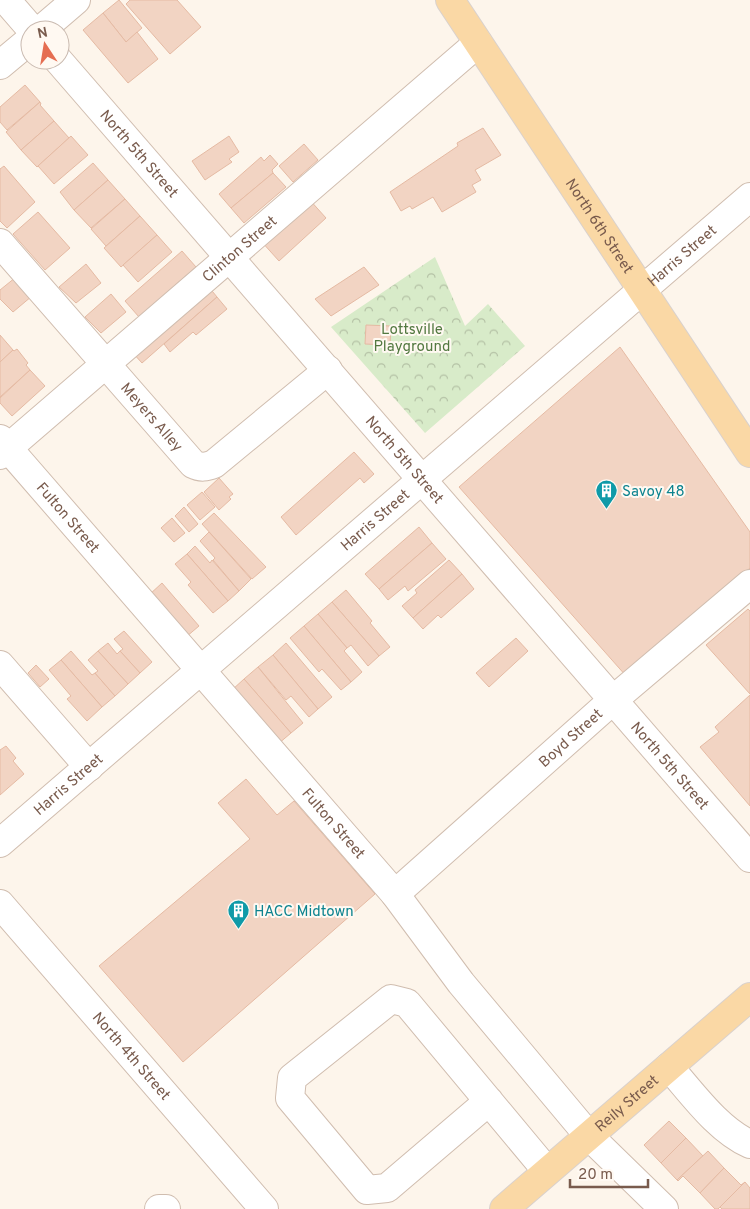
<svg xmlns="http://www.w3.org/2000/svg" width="750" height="1209" font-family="Overpass,sans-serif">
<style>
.park{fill:url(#park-crowns)}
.building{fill:#f2d4c3;stroke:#e5baa3}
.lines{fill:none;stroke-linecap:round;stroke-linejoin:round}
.minor-casing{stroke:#d0bdaf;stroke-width:30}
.major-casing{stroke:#d9d1cd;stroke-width:30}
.minor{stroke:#fff;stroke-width:28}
.major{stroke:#fad8a5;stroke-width:28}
.labels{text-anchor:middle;stroke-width:4;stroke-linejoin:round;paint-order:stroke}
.street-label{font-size:15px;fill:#795b4d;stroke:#fff9f2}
.park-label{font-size:15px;fill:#537941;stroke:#fff9f2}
.culture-label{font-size:15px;fill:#0d838f;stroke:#fff9f2;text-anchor:start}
</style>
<defs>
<pattern id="park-crowns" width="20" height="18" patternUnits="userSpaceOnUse" patternTransform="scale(1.25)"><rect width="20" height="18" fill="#d8ebc9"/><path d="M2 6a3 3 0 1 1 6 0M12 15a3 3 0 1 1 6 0" fill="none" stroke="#b4c1a5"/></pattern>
</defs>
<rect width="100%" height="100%" fill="#fdf5eb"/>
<polygon class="park" points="435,257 465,326 488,304 525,346 425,433 331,327"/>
<g class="building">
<polygon points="119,0 142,28 126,42 103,13"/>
<polygon points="130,0 177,0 201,27 170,54 126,4"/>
<polygon points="103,13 126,42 137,32 158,59 128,83 83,30"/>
<polygon points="25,85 40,102 7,130 0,122 0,107"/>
<polygon points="40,102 41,104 40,105 54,121 21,150 6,132"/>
<polygon points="54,121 69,138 37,167 21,150"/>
<polygon points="483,128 501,155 475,170 481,180 472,185 476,192 442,212 433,197 412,209 410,206 401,211 390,192 458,146 457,143"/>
<polygon points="71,136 88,155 54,184 38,166"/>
<polygon points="229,136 239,152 229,159 232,162 205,180 192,161"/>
<polygon points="304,144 318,160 293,182 279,166"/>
<polygon points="270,155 278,164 272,170 273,173 231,208 219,194 261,157 264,161"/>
<polygon points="93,163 108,180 74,210 60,192"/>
<polygon points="4,166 35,202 7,228 0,221 0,169"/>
<polygon points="273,173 286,187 244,223 231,208"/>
<polygon points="108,180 125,199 91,228 74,210"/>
<polygon points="308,198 326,218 279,261 261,241"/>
<polygon points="125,199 140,216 106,246 91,229"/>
<polygon points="38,212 70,248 45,270 13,234"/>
<polygon points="140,216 157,235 121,267 104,248"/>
<polygon points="157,235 172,252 138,282 123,265"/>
<polygon points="182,251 196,267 139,317 125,301"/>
<polygon points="86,264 101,283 76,303 59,287"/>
<polygon points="364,267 379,285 331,316 315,299"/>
<polygon points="21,273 38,291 13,312 0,299 0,290"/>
<polygon points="208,286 217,297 142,363 132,352"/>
<polygon points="111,294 126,312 101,333 85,317"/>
<polygon points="217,297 227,309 196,335 193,332 170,352 164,344"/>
<polygon points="366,325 391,326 390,345 365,344"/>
<polygon points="0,335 13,350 0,362"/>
<polygon points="620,347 750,532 750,568 627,677 459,487"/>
<polygon points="17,349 28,363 26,365 30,370 0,397 0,362 13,350 14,351"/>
<polygon points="30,370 45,386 12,416 0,403 0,398"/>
<polygon points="354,452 374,474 364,483 360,478 296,535 281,517"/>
<polygon points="219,478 233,494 229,497 231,499 219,510 204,492"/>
<polygon points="202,492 215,507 200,520 187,505"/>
<polygon points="184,507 198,524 189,532 175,516"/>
<polygon points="214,513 266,567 252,579 202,524"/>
<polygon points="172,518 185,533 174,542 161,528"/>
<polygon points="419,527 432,543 379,589 365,574"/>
<polygon points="209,532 251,579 239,591 213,560 215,558 200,541"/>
<polygon points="432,543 446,559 408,591 405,586 388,600 379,589"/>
<polygon points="195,546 210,563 212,560 239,591 228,601 187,554"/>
<polygon points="187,554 228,601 213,613 188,585 191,582 175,564"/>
<polygon points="449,560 462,574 413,618 402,606 417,593 415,590"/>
<polygon points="462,574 474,589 441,618 438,615 423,629 413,618"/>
<polygon points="162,583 199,626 186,637 149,595"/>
<polygon points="346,590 372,621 370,623 390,647 379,656 332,602"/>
<polygon points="332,602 379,656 368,666 351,645 347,648 318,614"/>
<polygon points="748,609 750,611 750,694 706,645"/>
<polygon points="318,614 347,648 344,651 362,672 351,682 304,626"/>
<polygon points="304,626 351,682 341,690 322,669 319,672 290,638"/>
<polygon points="124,631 152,662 140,673 120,651 123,649 114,639"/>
<polygon points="516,638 528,651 489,687 476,673"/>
<polygon points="108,643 117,654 120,651 140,673 128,684 98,651"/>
<polygon points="286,643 332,697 318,709 273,655"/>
<polygon points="71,651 92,675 95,673 115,696 102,707 61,660"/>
<polygon points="98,651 128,684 115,696 95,673 98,671 88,660"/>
<polygon points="273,655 318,709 309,717 291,696 286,700 258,667"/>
<polygon points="61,660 102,707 87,721 67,699 71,696 49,670"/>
<polygon points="36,665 49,679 40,687 28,673"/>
<polygon points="258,667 303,723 291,733 244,679"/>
<polygon points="244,679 291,733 278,744 232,690"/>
<polygon points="750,695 750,806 700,747 719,732 715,727"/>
<polygon points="6,746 16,758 13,761 24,774 0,795 0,750"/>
<polygon points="246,779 277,815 294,801 375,894 183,1062 99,966 250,839 218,803"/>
<polygon points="669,1121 686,1138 661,1163 644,1145"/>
<polygon points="686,1138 703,1156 677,1180 661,1163"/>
<polygon points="708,1151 724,1168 700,1193 683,1176 678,1181 677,1180"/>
<polygon points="724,1168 741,1185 745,1182 718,1209 715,1209 700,1193"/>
<polygon points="745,1182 750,1188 750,1209 722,1209 720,1207"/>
</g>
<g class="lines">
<defs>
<g id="minor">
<polyline points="6,0 32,30"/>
<polyline points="41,30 76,0"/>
<path id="s1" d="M58 60 750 858"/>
<polyline points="0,65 30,40"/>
<path id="s2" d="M0 243 193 464C201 468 206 467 214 464L328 370"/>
<path id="s3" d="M0 439 395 894 461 983 589 1136 664 1209"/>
<path id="s4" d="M0 455 478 43"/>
<polyline points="0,665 89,767"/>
<path id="s5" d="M0 843 750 197"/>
<path id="s6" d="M395 894 613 700 750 584"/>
<path id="s7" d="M0 904 264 1209"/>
<path d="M669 1067C692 1093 718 1130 750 1144"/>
<polyline points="489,1101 387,1188 367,1190 290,1098 292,1078 391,999 407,1003 547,1171"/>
<polyline points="159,1209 166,1209"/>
</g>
<g id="major">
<path id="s8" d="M450 0 750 453"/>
<path id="s9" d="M504 1209 750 997"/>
</g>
</defs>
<use href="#minor" class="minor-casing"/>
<use href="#major" class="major-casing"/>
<use href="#minor" class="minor"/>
<use href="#major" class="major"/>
</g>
<defs>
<symbol id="building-pin" viewBox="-11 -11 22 30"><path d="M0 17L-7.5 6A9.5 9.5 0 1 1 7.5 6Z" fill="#0f9aa8" stroke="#fff9f2"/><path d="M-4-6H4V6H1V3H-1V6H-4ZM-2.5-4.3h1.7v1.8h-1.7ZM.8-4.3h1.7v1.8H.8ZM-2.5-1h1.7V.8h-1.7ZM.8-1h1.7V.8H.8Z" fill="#fff"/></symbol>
</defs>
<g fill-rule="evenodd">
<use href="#building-pin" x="594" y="478" width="25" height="34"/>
<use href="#building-pin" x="226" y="898" width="25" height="34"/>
</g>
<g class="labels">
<g class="street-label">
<text dy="5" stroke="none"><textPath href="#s1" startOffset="124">North 5th Street</textPath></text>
<text dy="5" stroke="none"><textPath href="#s8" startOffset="271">North 6th Street</textPath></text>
<text dy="5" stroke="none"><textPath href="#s4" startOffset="316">Clinton Street</textPath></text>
<text dy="5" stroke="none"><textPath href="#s5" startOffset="900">Harris Street</textPath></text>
<text dy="5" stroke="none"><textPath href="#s2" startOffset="231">Meyers Alley</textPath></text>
<text dy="5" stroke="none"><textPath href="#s1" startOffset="529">North 5th Street</textPath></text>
<text dy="5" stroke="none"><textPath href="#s3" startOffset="104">Fulton Street</textPath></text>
<text dy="5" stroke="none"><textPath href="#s5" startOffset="495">Harris Street</textPath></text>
<text dy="5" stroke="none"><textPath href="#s6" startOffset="235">Boyd Street</textPath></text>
<text dy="5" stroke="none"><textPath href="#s1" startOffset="934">North 5th Street</textPath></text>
<text dy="5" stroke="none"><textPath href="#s5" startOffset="90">Harris Street</textPath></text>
<text dy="5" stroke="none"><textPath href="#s3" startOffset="509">Fulton Street</textPath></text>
<text dy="5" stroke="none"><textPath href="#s7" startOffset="201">North 4th Street</textPath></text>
<text dy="5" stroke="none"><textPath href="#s9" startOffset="162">Reily Street</textPath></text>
</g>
<g class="park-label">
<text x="412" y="334">Lottsville<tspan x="412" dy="17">Playground</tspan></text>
</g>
<g class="culture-label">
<text x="622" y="496">Savoy 48</text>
<text x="254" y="916">HACC Midtown</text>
</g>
</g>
<g transform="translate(45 45) rotate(348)"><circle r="24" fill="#fff9f2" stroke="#c9bab0"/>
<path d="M0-4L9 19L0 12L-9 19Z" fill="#e56e52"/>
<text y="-8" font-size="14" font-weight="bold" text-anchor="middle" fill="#795b4d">N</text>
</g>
<path d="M570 1179v8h78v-8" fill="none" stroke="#795b4d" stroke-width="2.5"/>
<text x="578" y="1179" font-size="15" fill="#795b4d" stroke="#fff9f2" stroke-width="4" paint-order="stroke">20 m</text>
</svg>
